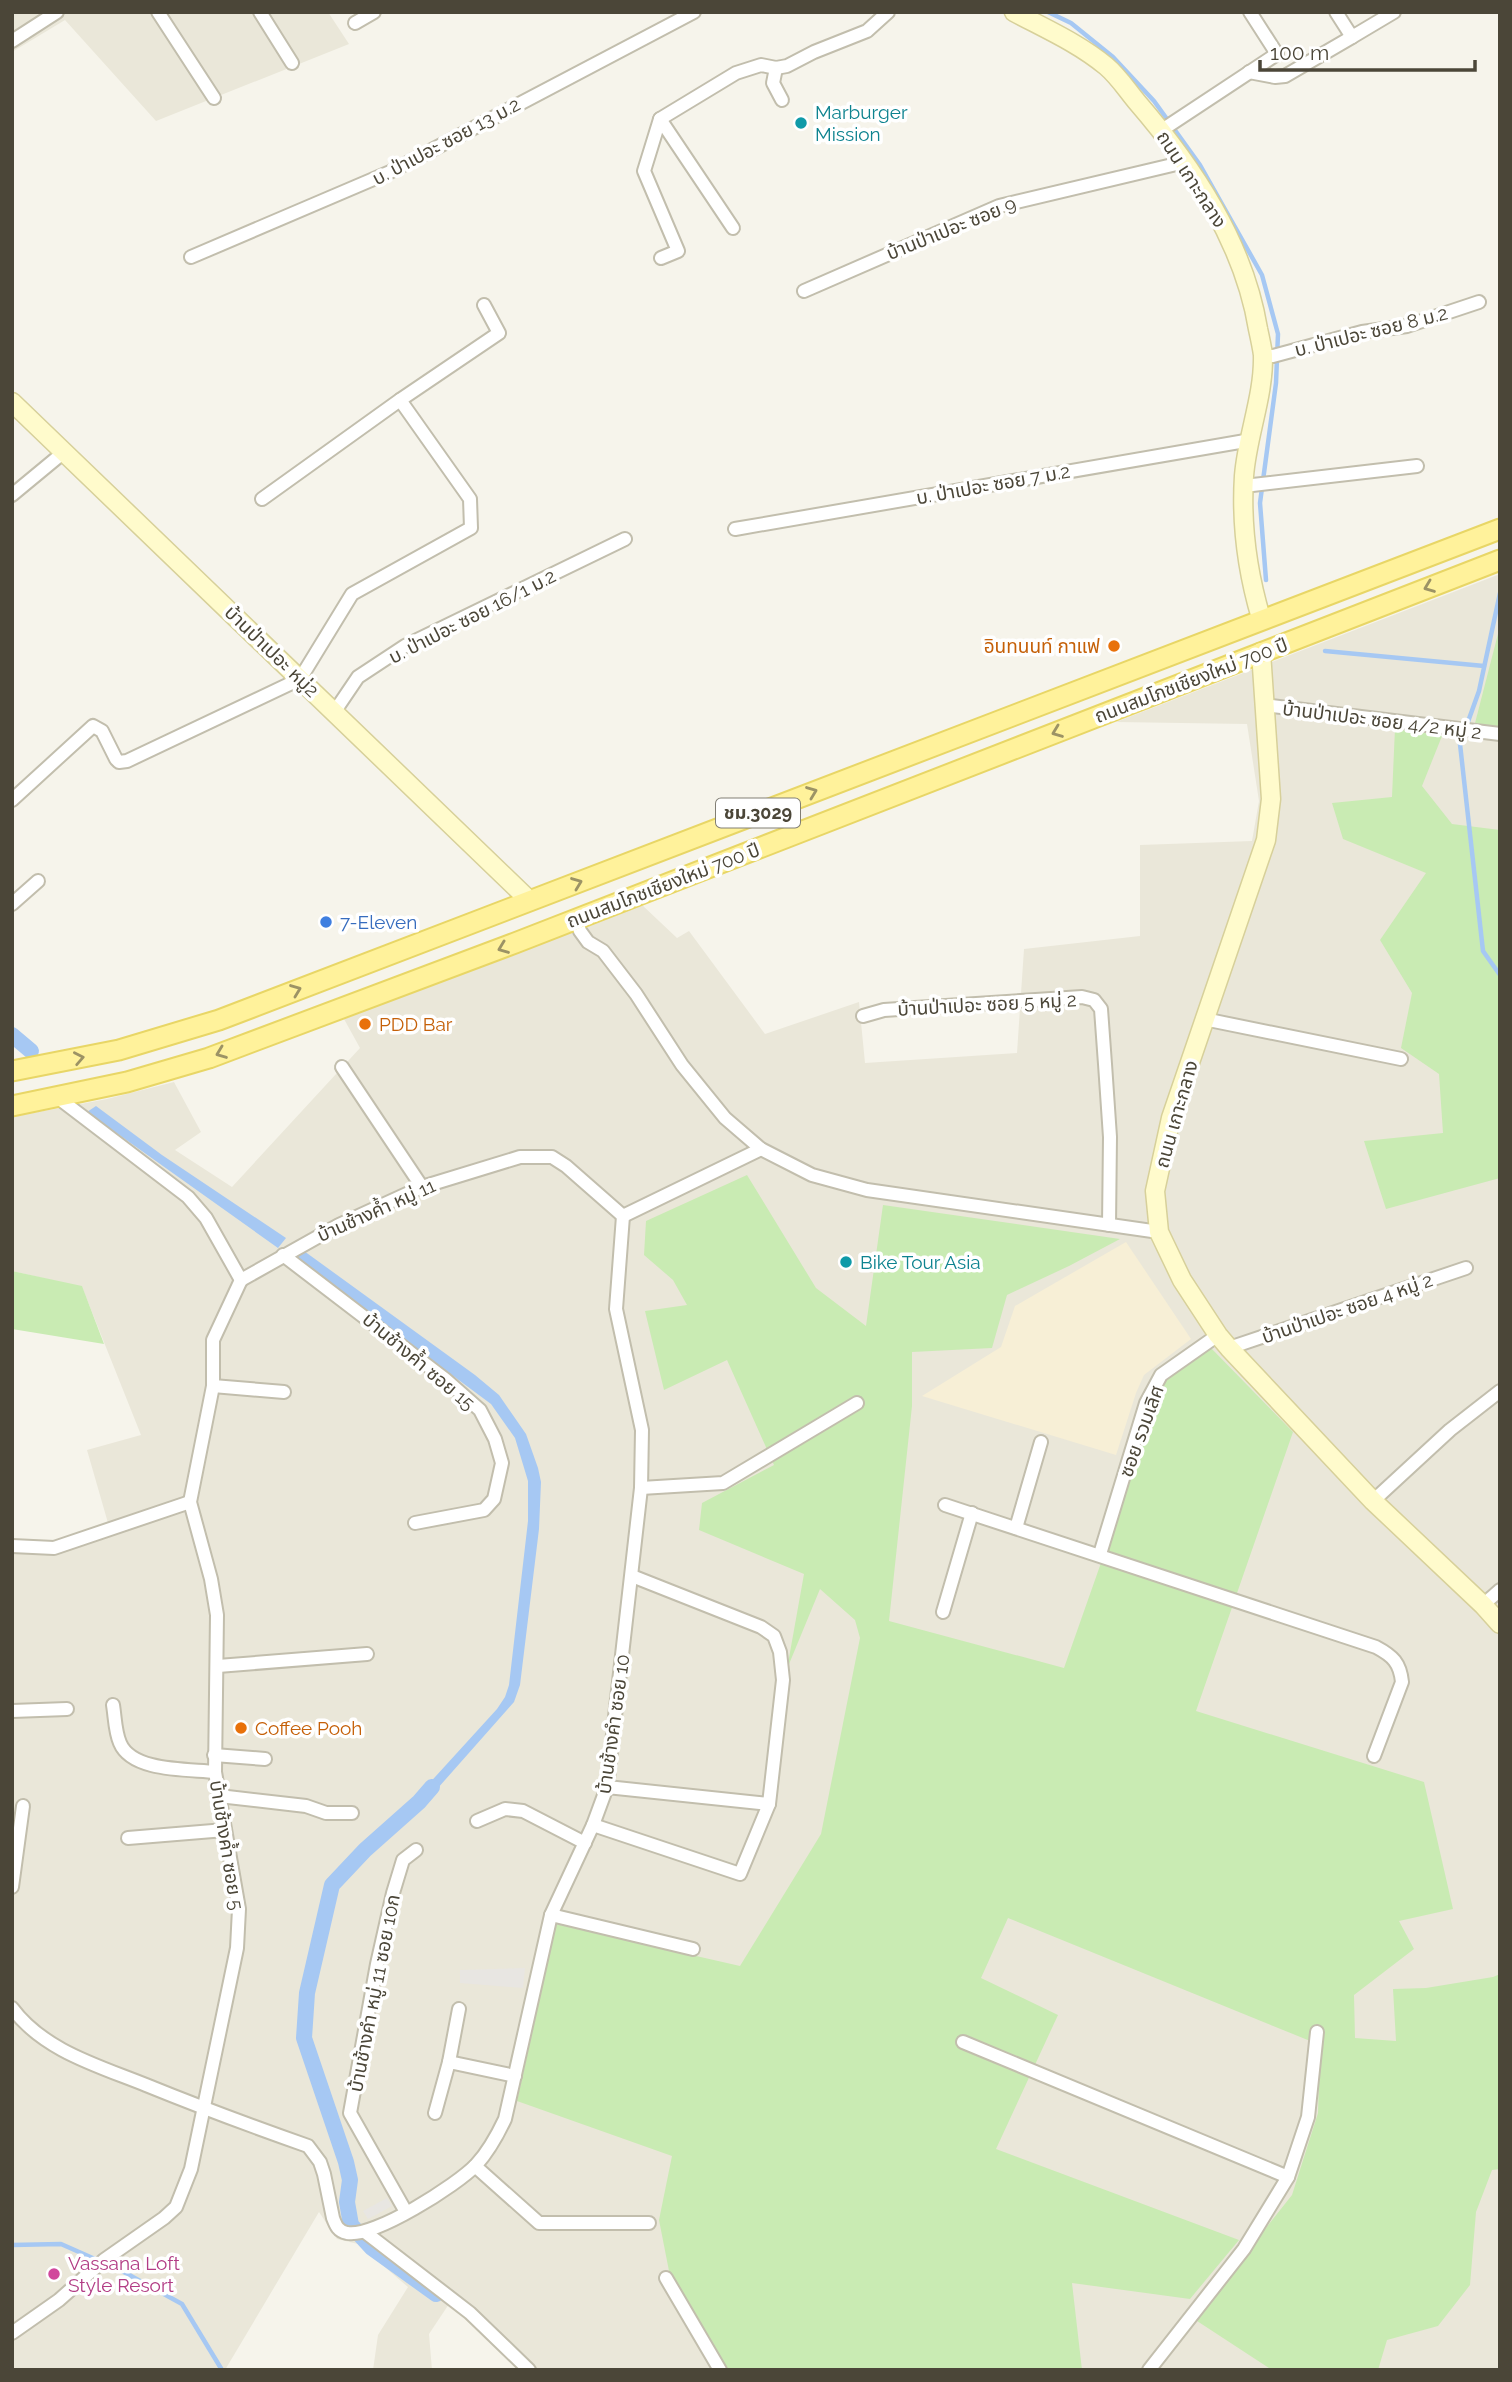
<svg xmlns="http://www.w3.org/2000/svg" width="1512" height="2382" font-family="Raleway,'Noto Sans Thai',sans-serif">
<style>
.residential{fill:#eae7d9}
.commercial{fill:#f7efd6}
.green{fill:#c9ebb3}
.parking{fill:#e8e6e2}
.water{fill:#a6c8f3}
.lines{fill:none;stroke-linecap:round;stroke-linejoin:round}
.stream{stroke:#a6c8f3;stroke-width:4.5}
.canal{stroke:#a6c8f3;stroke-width:16}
.street-casing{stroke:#c2bead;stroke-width:16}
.secondary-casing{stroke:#d7d09a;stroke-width:21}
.primary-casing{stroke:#e8d666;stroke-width:23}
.street{stroke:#fff;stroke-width:12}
.secondary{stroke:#fffbcc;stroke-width:18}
.primary{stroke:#fff29b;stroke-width:19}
.oneway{stroke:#9c9365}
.culture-dot{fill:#0f9aa8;stroke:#fff;stroke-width:2.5}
.food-dot{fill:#e8710a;stroke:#fff;stroke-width:2.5}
.shop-dot{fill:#3f7fe0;stroke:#fff;stroke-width:2.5}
.hotel-dot{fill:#d1479c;stroke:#fff;stroke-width:2.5}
.labels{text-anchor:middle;stroke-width:7;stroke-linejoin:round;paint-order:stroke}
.shield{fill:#fff;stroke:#817e74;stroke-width:2}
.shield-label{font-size:18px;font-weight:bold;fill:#4b4638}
.culture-label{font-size:19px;fill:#0d838f;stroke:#fff;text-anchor:start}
.street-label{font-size:19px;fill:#4b4638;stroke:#fff}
.food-label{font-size:19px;fill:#c56008;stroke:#fff;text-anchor:start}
.shop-label{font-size:19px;fill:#366cbe;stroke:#fff;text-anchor:start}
.hotel-label{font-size:19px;fill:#b23c85;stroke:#fff;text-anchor:start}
</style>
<rect width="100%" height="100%" fill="#f6f4eb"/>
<g class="residential">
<polygon points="12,12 328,12 349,44 156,121 65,20 12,52"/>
<polygon points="1500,574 1500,2370 534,2370 455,2295 429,2334 432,2370 373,2370 378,2335 408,2287 358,2244 337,2239 319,2212 225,2370 12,2370 12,1539 55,1542 108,1523 87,1450 141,1435 82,1287 12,1271 12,1117 107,1099 174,1082 201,1132 175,1150 232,1187 360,1048 344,1019 641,904 677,938 689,931 765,1034 859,1002 865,1063 1017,1053 1024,949 1140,936 1140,845 1252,841 1259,801 1247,724 1116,722"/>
</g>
<polygon class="commercial" points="1126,1242 1191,1339 1144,1375 1136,1393 1116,1455 922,1396 1001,1347 1015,1306"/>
<g class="green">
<polygon points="1500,626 1500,731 1474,727"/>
<polygon points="1395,728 1442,736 1422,786 1452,824 1500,830 1500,1178 1386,1209 1364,1141 1443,1133 1439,1074 1401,1048 1412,993 1380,940 1426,873 1343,839 1332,803 1392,797"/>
<polygon points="747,1175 816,1288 866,1326 883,1205 1120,1239 1069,1266 1007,1295 992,1348 912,1352 912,1406 889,1621 1064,1668 1165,1381 1211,1348 1293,1432 1196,1711 1424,1782 1453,1909 1399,1921 1414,1949 1354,1995 1355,2038 1396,2041 1393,1989 1426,1988 1493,1977 1500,1974 1500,2169 1492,2170 1476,2212 1470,2285 1438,2326 1387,2340 1378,2370 1272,2370 1194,2319 1292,2195 1318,2113 1320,2045 1008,1918 981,1978 1058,2015 996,2149 1239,2240 1190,2299 1072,2283 1082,2370 726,2370 669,2271 659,2220 672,2156 517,2101 556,1924 740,1966 821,1834 860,1638 855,1620 820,1589 787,1669 804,1574 699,1530 702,1503 774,1465 727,1360 664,1390 645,1311 687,1305 673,1280 644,1255 646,1221"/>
<polygon points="12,1271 82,1286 104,1344 12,1329"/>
</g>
<g class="parking">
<polygon points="525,1968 523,1988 460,1983 460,1970"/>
<polygon points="387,2198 392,2206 368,2219 363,2211"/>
</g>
<g class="water">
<polygon points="96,1106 162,1155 286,1238 278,1248 87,1112"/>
<polygon points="304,1251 475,1375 499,1395 526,1434 538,1468 541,1482 539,1529 520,1685 514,1702 422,1806 415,1799 497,1709 505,1697 509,1685 528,1521 528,1481 515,1438 491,1404 293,1257"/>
</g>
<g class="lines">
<g class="stream">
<polyline points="1048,12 1071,23 1113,57 1154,101 1200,165 1262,275 1278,334 1276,383 1260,503 1266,580"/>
<polyline points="1500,593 1479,691 1460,744 1483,951 1500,975"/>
<polyline points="1325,651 1484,666"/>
<polyline points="12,2245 61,2244 122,2271 182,2304 222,2370"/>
</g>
<g class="canal">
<polyline points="12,1035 31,1051"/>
<polyline points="432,1787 419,1802 365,1850 332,1885 307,1993 304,2038 346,2162 350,2180 347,2202 351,2225 372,2248 436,2294"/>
</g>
<defs>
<g id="street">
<polyline points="158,12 214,98"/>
<polyline points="260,12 292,63"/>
<polyline points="1336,12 1352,37 1394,12"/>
<polyline points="355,23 374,12"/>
<polyline points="12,41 57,12"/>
<polyline points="776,68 773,83 782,100"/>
<polyline points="1249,72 1275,77 1285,76 1352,37"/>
<polyline points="660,119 733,228"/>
<polyline points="1162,130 1277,54 1250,12"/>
<polyline points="191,257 390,172 694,12"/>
<polyline points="661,258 678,251 644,171 660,119 736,73 761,65 776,68 787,66 814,52 867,31 888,12"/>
<polyline points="804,291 999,206 1185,162"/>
<polyline points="1263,356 1273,356 1362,332 1407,326 1479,302"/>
<polyline points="1244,486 1417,466"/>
<polyline points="12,495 64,452"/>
<polyline points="262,499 400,400 499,333 484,305"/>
<polyline points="735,529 1251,440"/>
<polyline points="1264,705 1500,734"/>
<polyline points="335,711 358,677 405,646 625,539"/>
<polyline points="12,800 93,726 102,731 116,759 119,762 127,761 300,679 352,594 471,528 470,499 400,400"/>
<polyline points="12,904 38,881"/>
<polyline points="576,919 580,931 588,942 603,951 636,994 682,1065 725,1118 761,1149 812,1175 867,1190 1159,1232"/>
<polyline points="863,1016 884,1010 1082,997 1094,1000 1101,1009 1105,1064 1110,1137 1109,1225"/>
<polyline points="1204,1019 1401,1059"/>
<polyline points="342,1067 422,1187"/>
<polyline points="57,1097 188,1197 206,1218 241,1280"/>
<polyline points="623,1216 761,1149"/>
<polyline points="283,1255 445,1379 480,1410 495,1439 502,1463 494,1499 484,1510 415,1523"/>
<polyline points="241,1280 339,1225 422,1187 520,1157 552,1157 566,1166 623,1216"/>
<polyline points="1229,1348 1466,1268"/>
<polyline points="213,1386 284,1392"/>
<polyline points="641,1488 723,1483 857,1403"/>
<polyline points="1373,1501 1450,1430 1500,1391"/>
<path d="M945 1505 1376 1647C1393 1656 1400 1663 1402 1682L1374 1756"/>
<polyline points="1016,1528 1041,1442"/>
<polyline points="12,1546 54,1548 190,1502"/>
<polyline points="1100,1554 1146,1403 1161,1375 1218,1335"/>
<polyline points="1483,1605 1500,1590"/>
<polyline points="943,1612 972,1513"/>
<polyline points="218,1666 367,1654"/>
<path d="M113 1705C115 1717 115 1732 120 1743 132 1772 188 1769 215 1772"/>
<polyline points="12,1711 67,1709"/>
<polyline points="214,1755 265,1759"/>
<polyline points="607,1787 769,1804"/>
<polyline points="219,1796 306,1806 326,1813 352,1813"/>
<polyline points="477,1821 505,1809 523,1811 585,1843"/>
<polyline points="593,1825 740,1874 769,1804 783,1680 780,1652 774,1636 761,1627 632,1576"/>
<polyline points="128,1838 225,1830"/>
<polyline points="12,1887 23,1806"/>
<polyline points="551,1915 693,1949"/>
<path d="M12 2008C44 2051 99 2066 146 2085 200 2107 254 2127 308 2146L320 2162 324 2174 333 2218C336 2226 338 2231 347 2233 374 2238 457 2185 476 2165 489 2151 497 2136 505 2119L551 1915 593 1825 607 1787 641 1488 642 1430 616 1309 623 1216"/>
<polyline points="963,2042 1288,2177"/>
<polyline points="449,2062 515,2076"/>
<polyline points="435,2113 449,2062 459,2009"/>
<polyline points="475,2166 539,2223 649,2223"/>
<polyline points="406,2212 350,2113 377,1964 393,1893 403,1860 416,1850"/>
<polyline points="365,2232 470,2313 529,2370"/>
<polyline points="666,2278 720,2370"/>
<polyline points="12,2333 59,2300 104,2260 164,2218 176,2207 191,2169 237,1948 239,1909 215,1772 217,1615 211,1579 190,1502 213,1386 213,1340 241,1280"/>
<polyline points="1149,2370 1244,2249 1288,2177 1308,2117 1317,2032"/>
</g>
<g id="secondary">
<path d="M1014 12C1046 29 1078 43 1106 66 1118 76 1127 90 1137 102 1193 167 1244 243 1258 329 1260 338 1262 347 1263 355 1264 396 1247 436 1244 476 1241 523 1248 574 1261 618"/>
<polyline points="12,402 530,901"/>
<polyline points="1261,652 1271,799 1266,840 1171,1118 1155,1191 1159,1232 1182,1280 1218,1335 1229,1348 1373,1501 1483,1605 1500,1624"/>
</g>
<g id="primary">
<polyline points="12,1071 119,1050 219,1020 1500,529"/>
<polyline points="12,1106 127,1082 209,1058 515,943 1500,560"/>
</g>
</defs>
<use href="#street" class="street-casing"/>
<use href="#secondary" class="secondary-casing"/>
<use href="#primary" class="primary-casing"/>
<use href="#street" class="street"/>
<use href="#secondary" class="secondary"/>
<use href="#primary" class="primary"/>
</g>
<defs><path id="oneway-chevron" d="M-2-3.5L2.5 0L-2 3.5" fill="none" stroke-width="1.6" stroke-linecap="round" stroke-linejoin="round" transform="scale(1.75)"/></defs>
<g class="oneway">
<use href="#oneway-chevron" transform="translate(1429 587) rotate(159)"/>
<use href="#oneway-chevron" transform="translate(1057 732) rotate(159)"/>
<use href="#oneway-chevron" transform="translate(812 792) rotate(-21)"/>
<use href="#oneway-chevron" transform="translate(577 883) rotate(-21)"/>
<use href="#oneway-chevron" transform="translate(503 948) rotate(159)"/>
<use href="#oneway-chevron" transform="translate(296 990) rotate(-21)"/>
<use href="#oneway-chevron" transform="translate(221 1053) rotate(159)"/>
<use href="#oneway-chevron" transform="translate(79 1058) rotate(-11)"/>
</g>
<g class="culture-dot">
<circle cx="801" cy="123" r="7"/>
<circle cx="846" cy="1262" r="7"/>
</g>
<g class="food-dot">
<circle cx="1114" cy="646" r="7"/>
<circle cx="365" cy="1024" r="7"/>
<circle cx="241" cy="1728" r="7"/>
</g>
<circle class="shop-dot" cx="326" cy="922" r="7"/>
<circle class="hotel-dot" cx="54" cy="2274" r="7"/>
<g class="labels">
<rect class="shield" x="716" y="798.5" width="84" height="29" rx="5"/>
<g class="shield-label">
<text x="758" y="819">ชม.3029</text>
</g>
<g class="culture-label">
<text x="815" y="119">Marburger<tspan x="815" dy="22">Mission</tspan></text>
<text x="860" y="1269">Bike Tour Asia</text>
</g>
<g class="street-label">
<text transform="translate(446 141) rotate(-28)" y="7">บ. ป่าเปอะ ซอย 13 ม.2</text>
<text transform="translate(1192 179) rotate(57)" y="7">ถนน เกาะกลาง</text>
<text transform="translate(951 228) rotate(-22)" y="7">บ้านป่าเปอะ ซอย 9</text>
<text transform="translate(1371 331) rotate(-14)" y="7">บ. ป่าเปอะ ซอย 8 ม.2</text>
<text transform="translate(993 484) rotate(-10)" y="7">บ. ป่าเปอะ ซอย 7 ม.2</text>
<text transform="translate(472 616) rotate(-27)" y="7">บ. ป่าเปอะ ซอย 16/1 ม.2</text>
<text transform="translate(272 651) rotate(44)" y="7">บ้านป่าเปอะ หมู่2</text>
<text transform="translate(1191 680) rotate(-21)" y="7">ถนนสมโภชเชียงใหม่ 700 ปี</text>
<text transform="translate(1382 720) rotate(7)" y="7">บ้านป่าเปอะ ซอย 4/2 หมู่ 2</text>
<text transform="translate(663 885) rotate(-21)" y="7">ถนนสมโภชเชียงใหม่ 700 ปี</text>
<text transform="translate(987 1004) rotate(-3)" y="7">บ้านป่าเปอะ ซอย 5 หมู่ 2</text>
<text transform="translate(1176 1114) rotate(-74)" y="7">ถนน เกาะกลาง</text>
<text transform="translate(376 1210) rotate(-24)" y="7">บ้านช้างค้ำ หมู่ 11</text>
<text transform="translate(1347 1308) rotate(-19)" y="7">บ้านป่าเปอะ ซอย 4 หมู่ 2</text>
<text transform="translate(419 1361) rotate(40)" y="7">บ้านช้างค้ำ ซอย 15</text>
<text transform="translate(1141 1431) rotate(-70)" y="7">ซอย รวมเลิศ</text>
<text transform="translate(613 1724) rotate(-82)" y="7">บ้านช้างคำ ซอย 10</text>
<text transform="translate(227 1845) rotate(81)" y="7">บ้านช้างค้ำ ซอย 5</text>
<text transform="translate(374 1993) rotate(-79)" y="7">บ้านช้างคำ หมู่ 11 ซอย 10ก</text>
</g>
<g class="food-label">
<text x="1100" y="653" text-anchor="end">อินทนนท์ กาแฟ</text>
<text x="379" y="1031">PDD Bar</text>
<text x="255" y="1735">Coffee Pooh</text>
</g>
<g class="shop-label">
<text x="340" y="929">7-Eleven</text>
</g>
<g class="hotel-label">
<text x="68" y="2270">Vassana Loft<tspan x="68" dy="22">Style Resort</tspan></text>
</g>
</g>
<rect width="1512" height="2382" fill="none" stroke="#4b4638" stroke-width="28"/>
<path d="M1260 60v10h215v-10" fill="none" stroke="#4b4638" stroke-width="3.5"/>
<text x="1270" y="60" font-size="21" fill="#4b4638" stroke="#ffffff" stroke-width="5" paint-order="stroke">100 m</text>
</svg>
